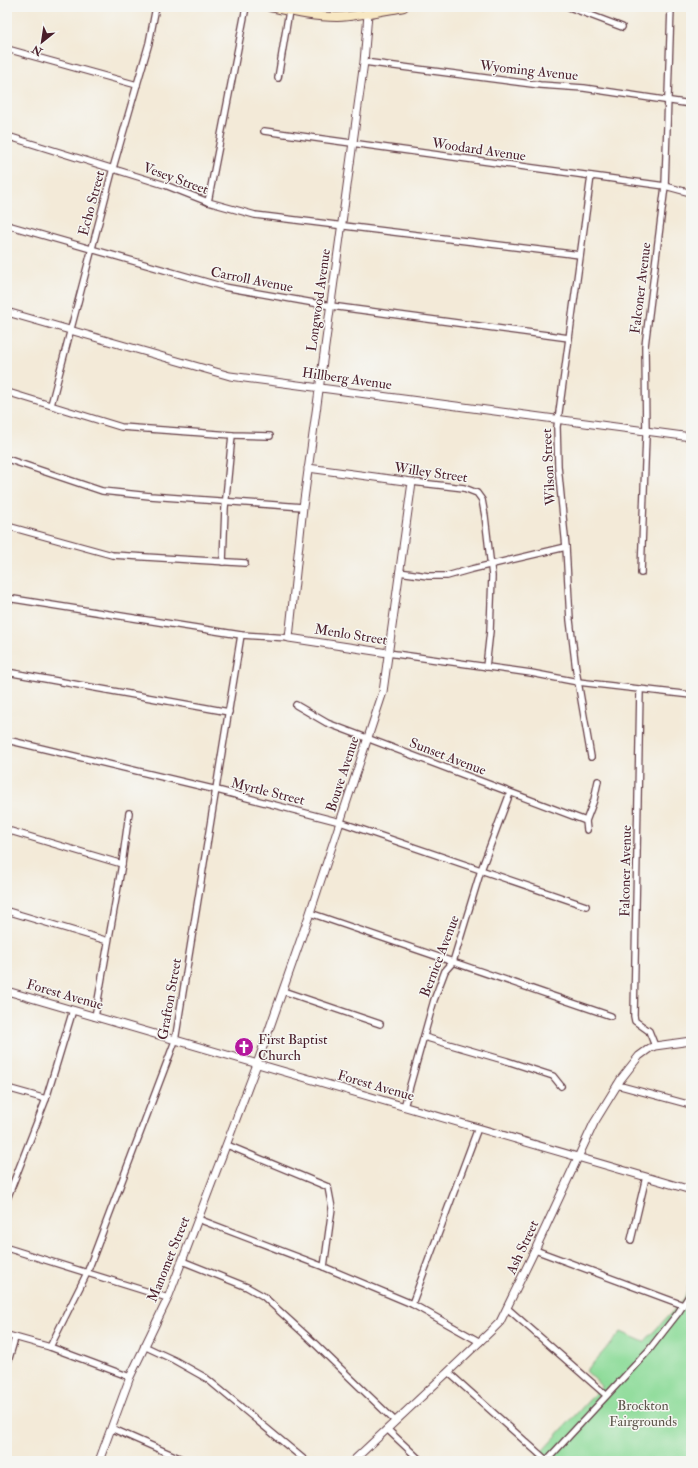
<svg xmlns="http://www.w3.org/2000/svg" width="698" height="1468" font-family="'IM FELL Double Pica',serif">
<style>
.green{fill:#8ddb99;stroke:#6c7d62}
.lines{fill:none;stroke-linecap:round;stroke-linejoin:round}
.minor-casing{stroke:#633d45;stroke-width:8}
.tertiary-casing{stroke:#633d45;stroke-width:9}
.secondary-casing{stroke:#633d45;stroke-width:10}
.minor{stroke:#fff;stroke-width:5.5}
.tertiary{stroke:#fff;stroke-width:7}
.secondary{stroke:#f8e8c3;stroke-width:8}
.labels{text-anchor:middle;stroke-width:3;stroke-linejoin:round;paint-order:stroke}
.street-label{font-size:14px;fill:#4a1f2b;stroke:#f6f6f2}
.poi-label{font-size:14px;fill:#4a1f2b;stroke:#f6f6f2;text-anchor:start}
.park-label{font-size:14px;fill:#5e574c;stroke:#f6f6f2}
</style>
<rect width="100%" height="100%" fill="#f6f6f2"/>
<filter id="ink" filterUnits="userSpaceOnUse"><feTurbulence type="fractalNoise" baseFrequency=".025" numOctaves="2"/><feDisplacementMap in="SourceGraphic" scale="8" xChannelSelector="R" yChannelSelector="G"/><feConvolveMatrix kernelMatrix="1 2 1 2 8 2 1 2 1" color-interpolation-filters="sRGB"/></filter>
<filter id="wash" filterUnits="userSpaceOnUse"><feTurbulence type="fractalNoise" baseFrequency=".012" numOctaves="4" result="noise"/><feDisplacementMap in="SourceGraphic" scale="16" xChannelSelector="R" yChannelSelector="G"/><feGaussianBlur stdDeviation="0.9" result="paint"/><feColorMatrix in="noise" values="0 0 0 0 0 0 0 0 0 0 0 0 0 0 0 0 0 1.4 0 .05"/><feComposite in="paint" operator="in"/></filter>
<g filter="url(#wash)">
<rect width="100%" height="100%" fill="#f3ead8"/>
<polygon class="green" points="691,1278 691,1461 533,1461 602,1386 586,1371 621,1332 644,1342 684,1299"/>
</g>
<g filter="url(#ink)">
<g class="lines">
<defs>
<g id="minor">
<polyline points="569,7 622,27"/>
<polyline points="7,49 137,85"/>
<polyline points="364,62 540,85 584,88 691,104"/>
<polyline points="278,78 289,11"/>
<polyline points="264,131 665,186 691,193"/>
<polyline points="7,136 165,185 208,202 255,215 580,255"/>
<polyline points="208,202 246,7"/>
<polyline points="7,225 224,287 331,306 569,338"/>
<polyline points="7,392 121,427 232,435 270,436"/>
<polyline points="51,405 113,168 149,43 156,7"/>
<polyline points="7,459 102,491 150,496 303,507"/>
<polyline points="412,482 464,488 477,493 482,500 485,516 492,576 490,631 486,667"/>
<polyline points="7,526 112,555 245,563"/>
<polyline points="223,562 225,508 232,435"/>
<polyline points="399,572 428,576 447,576 472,569 566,547"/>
<polyline points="641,573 646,436 645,346 665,186 671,7"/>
<polyline points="7,598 241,635 289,638"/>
<polyline points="388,653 531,673 578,682 691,695"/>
<polyline points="7,672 229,712"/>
<polyline points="640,689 634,1016 635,1021 649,1031 655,1046"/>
<polyline points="296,705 327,723 586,821 587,830"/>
<polyline points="7,740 217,790 340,822 586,906"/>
<polyline points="591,757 576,670 570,620 566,547 558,466 557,427 591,176"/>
<polyline points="586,821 594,800 598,781"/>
<polyline points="7,830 122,864"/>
<polyline points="7,911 108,941"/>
<polyline points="310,913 611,1016"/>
<polyline points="283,991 380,1024"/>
<polyline points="95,1017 122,864 129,813"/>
<polyline points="424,1037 507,1061 553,1076 561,1086"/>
<polyline points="617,1085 691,1105"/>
<polyline points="7,1088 46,1099"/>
<polyline points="404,1107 434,1000 445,971 453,962 481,870 510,793"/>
<polyline points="227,1145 328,1187 332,1208 324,1267"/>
<polyline points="7,1199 46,1099 73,1010"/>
<polyline points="198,1219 324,1267 412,1304 480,1342"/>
<polyline points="631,1240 646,1177"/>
<polyline points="7,1248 168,1298"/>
<polyline points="535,1250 683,1305"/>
<polyline points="182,1261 247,1287 263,1296 310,1339 395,1421"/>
<polyline points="412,1304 478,1128"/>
<polyline points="507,1308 606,1395"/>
<polyline points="7,1335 50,1347 130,1377"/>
<polyline points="144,1346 174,1360 206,1378 306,1461"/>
<polyline points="50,1347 87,1273 175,1041 241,635"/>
<polyline points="7,1365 15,1338"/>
<polyline points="448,1372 546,1460"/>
<polyline points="111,1428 186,1461"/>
<polyline points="387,1429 421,1461"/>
<polyline points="546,1461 649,1350 678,1313 691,1293"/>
</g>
<g id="tertiary">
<polyline points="368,14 364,62 303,507 289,638 388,653"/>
<polyline points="7,312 230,376 691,437"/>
<polyline points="7,991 691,1190"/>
<polyline points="99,1461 130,1377 168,1298 257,1064 310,913 383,692 412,482 308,468"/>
<polyline points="353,1461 448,1372 492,1330 500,1322 535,1250 594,1123 621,1079 639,1056 650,1048 655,1046 691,1041"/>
</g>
<path id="secondary" d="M270 7C293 12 314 17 337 17 360 16 382 11 404 7"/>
</defs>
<use href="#minor" class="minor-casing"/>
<use href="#tertiary" class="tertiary-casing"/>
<use href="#secondary" class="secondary-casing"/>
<use href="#minor" class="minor"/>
<use href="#tertiary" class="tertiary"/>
<use href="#secondary" class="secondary"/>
</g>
</g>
<defs>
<symbol id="church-disc" viewBox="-11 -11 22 22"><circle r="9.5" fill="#b5179e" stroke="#f6f6f2"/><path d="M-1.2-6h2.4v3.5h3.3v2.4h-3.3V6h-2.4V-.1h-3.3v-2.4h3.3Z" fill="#fff"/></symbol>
</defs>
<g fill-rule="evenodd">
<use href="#church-disc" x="233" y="1036" width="22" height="22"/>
</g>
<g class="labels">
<g class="street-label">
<text transform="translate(529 70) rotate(6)" y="5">Wyoming Avenue</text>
<text transform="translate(479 149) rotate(8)" y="5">Woodard Avenue</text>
<text transform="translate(176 178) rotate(20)" y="5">Vesey Street</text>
<text transform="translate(91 203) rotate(-75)" y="5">Echo Street</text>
<text transform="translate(252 279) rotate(11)" y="5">Carroll Avenue</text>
<text transform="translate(640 288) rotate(-83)" y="5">Falconer Avenue</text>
<text transform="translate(318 300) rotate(-82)" y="5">Longwood Avenue</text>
<text transform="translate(347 378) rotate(8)" y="5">Hillberg Avenue</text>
<text transform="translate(548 467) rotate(-93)" y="5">Wilson Street</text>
<text transform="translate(431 472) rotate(8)" y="5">Willey Street</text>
<text transform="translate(351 634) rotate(9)" y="5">Menlo Street</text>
<text transform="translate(448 756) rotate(21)" y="5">Sunset Avenue</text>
<text transform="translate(342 774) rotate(-72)" y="5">Bouve Avenue</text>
<text transform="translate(268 791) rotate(14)" y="5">Myrtle Street</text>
<text transform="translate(625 871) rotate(-89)" y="5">Falconer Avenue</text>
<text transform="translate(439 956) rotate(-69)" y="5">Bernice Avenue</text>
<text transform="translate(65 994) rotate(16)" y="5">Forest Avenue</text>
<text transform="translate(169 999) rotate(-80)" y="5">Grafton Street</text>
<text transform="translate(376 1085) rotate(16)" y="5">Forest Avenue</text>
<text transform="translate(522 1247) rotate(-65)" y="5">Ash Street</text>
<text transform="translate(168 1259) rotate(-68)" y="5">Manomet Street</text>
</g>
<g class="poi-label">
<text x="258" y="1044">First Baptist<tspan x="258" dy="16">Church</tspan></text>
</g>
<g class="park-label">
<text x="643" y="1410">Brockton<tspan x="643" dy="16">Fairgrounds</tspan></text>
</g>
</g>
<rect width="698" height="1468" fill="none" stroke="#f6f6f2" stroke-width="24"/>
<g transform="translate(42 42) rotate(210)" stroke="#f6f6f2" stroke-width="3" paint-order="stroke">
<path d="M0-3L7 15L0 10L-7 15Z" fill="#4a1f2b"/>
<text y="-6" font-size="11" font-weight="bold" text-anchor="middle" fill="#4a1f2b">N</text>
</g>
</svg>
